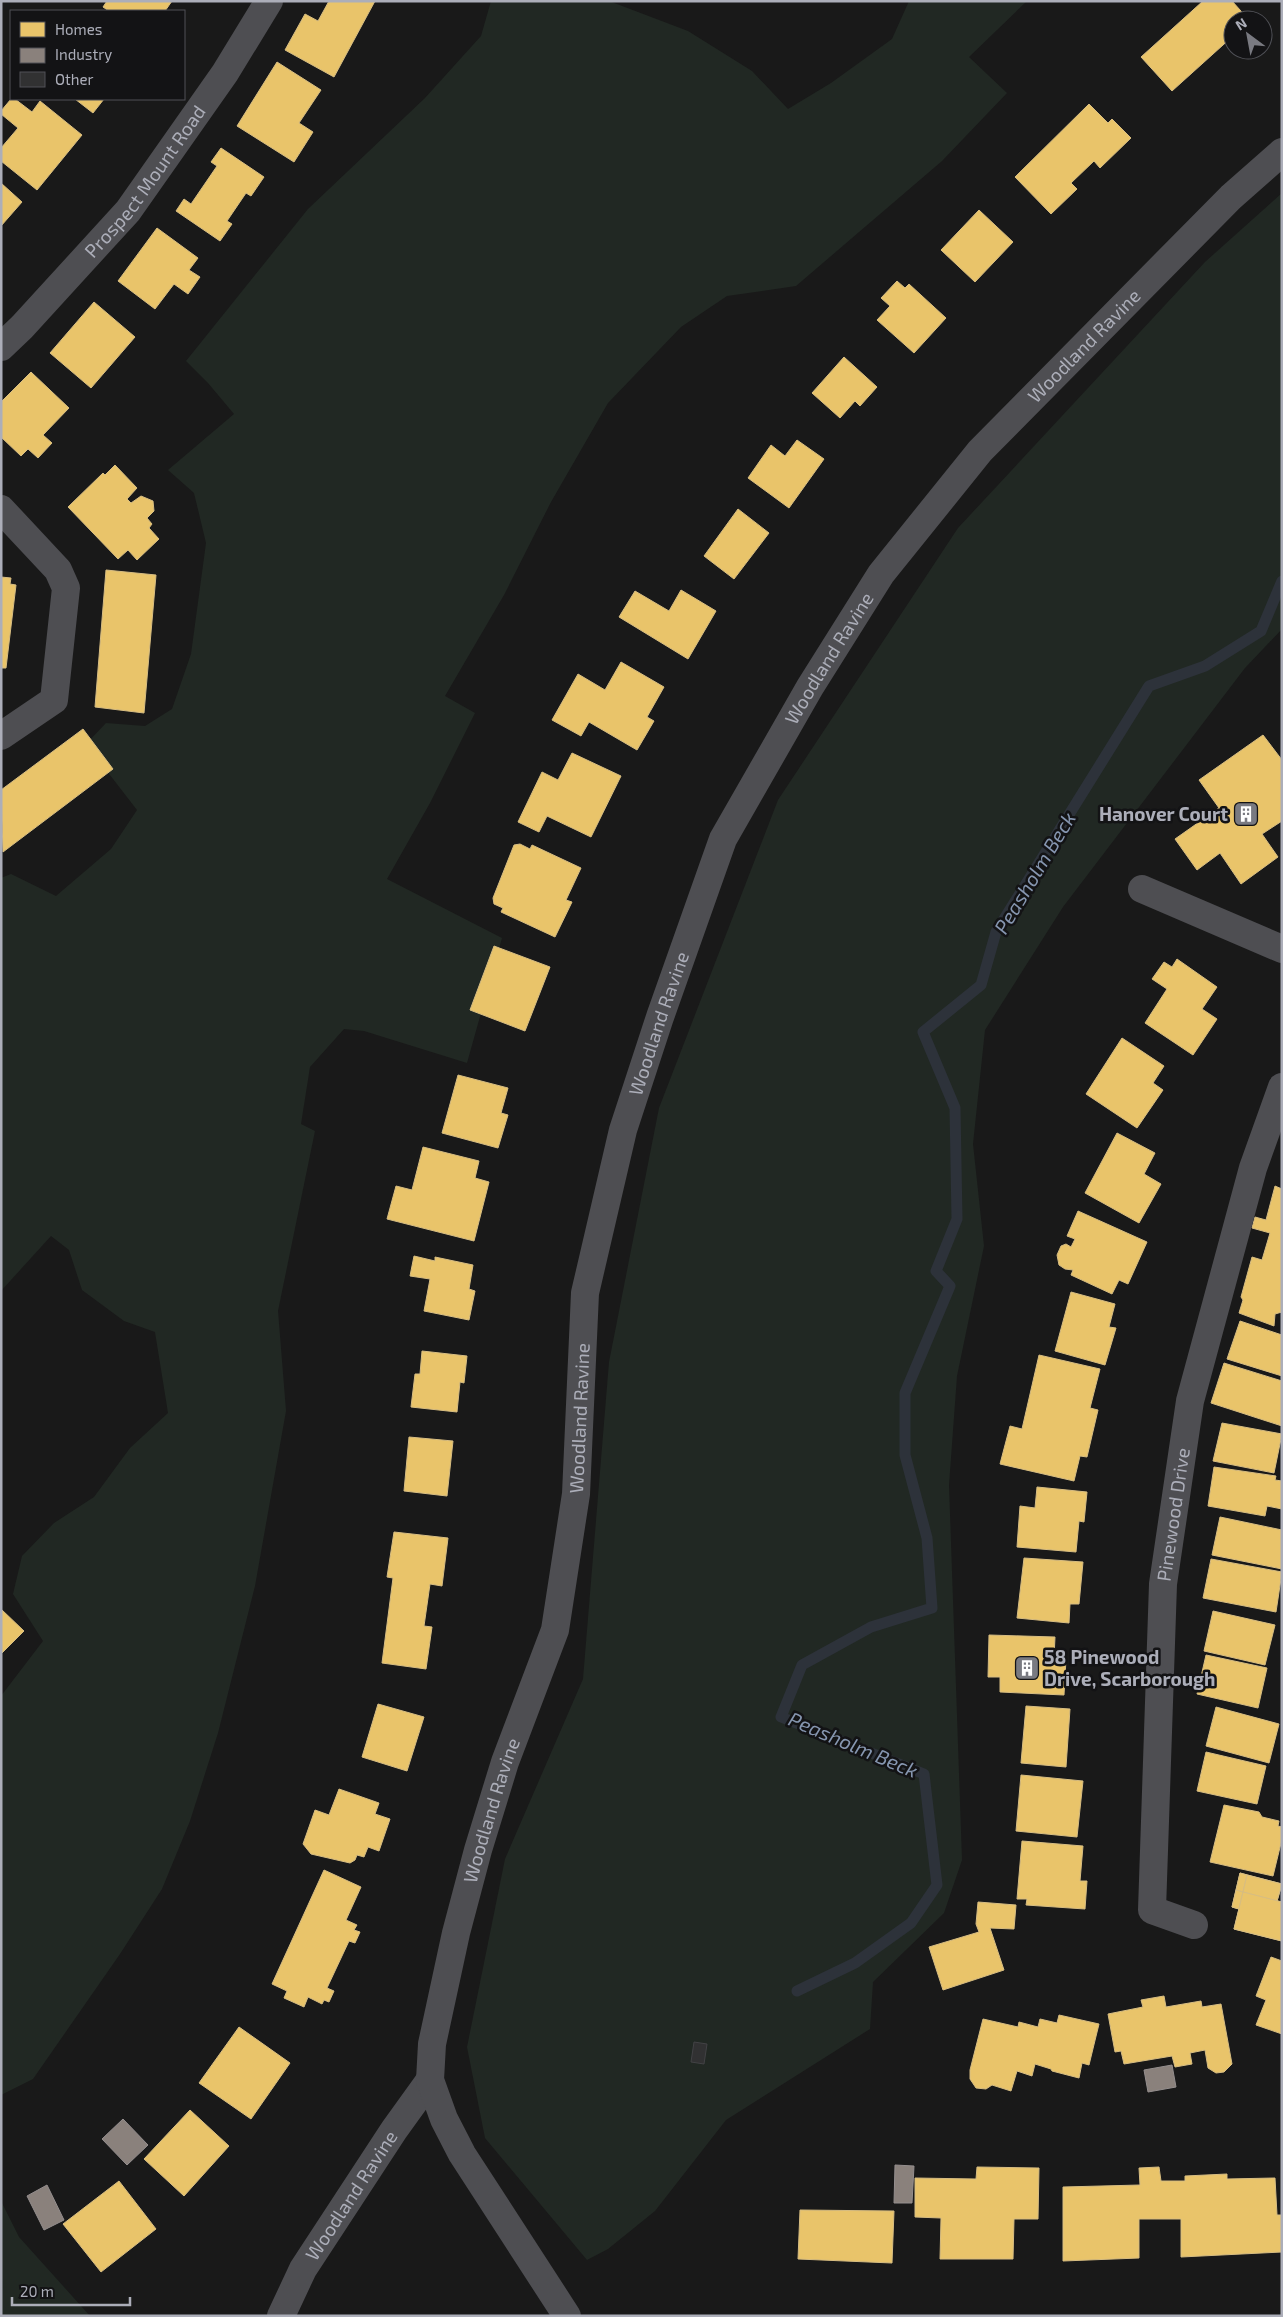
<svg xmlns="http://www.w3.org/2000/svg" width="1283" height="2317" font-family="'Exo 2',sans-serif">
<style>
.green{fill:#212823}
.homes{fill:#e9c46a;stroke:#d7bd82}
.industry{fill:#8a817c;stroke:#948e8e}
.lines{fill:none;stroke-linecap:round;stroke-linejoin:round}
.stream{stroke:#2d323a;stroke-width:11}
.building{fill:#313132;stroke:#424245}
.minor{stroke:#4e4e52;stroke-width:28}
.labels{text-anchor:middle;stroke-width:5;stroke-linejoin:round;paint-order:stroke}
.street-label{font-size:19px;fill:#acaeb9;stroke:#131315}
.poi-label{font-size:19px;font-weight:bold;fill:#acaeb9;stroke:#131315;text-anchor:end}
.water-label{font-size:20px;font-style:italic;fill:#8696b0;stroke:#131315}
</style>
<rect width="100%" height="100%" fill="#191919"/>
<g class="green">
<polygon points="491,1 609,1 688,31 752,71 788,109 831,83 892,39 909,1 1027,1 969,57 1007,93 942,161 796,286 727,296 681,327 608,403 551,502 504,595 445,696 475,713 430,803 387,879 502,938 467,1063 364,1031 344,1029 310,1067 301,1124 315,1131 278,1311 286,1411 255,1586 218,1733 190,1821 162,1889 120,1954 33,2079 1,2095 1,1696 43,1641 13,1594 22,1556 54,1523 94,1497 130,1448 168,1413 155,1332 124,1321 82,1290 69,1250 51,1236 1,1291 1,878 11,874 56,896 111,849 137,810 86,744 106,723 145,726 172,709 191,654 206,543 194,493 168,470 234,414 208,383 186,361 308,209 425,98 481,36"/>
<polygon points="1282,193 1282,629 1245,668 1063,907 985,1030 973,1144 984,1246 957,1376 949,1485 962,1860 944,1913 873,1982 870,2029 726,2120 655,2211 608,2249 587,2260 485,2138 467,2047 505,1859 583,1679 609,1362 659,1108 778,800 958,528 1205,262"/>
<polygon points="1,2201 19,2237 90,2316 1,2316"/>
</g>
<g class="homes">
<polygon points="107,1 172,1 165,11 109,11 103,7"/>
<polygon points="329,1 375,1 334,77 285,50 305,14 318,21"/>
<polygon points="1203,1 1232,1 1249,20 1233,20 1233,36 1172,91 1141,57"/>
<polygon points="277,62 321,90 299,123 313,132 294,162 237,126"/>
<polygon points="11,99 15,99 32,112 40,101 82,135 37,190 1,161 1,148 18,128 1,114 1,111"/>
<polygon points="75,99 104,99 93,113"/>
<polygon points="1089,104 1108,123 1112,119 1131,138 1100,168 1094,161 1071,183 1077,189 1051,214 1015,177"/>
<polygon points="221,148 264,177 251,196 246,193 227,221 232,224 220,241 176,211 184,199 191,204 217,166 211,162"/>
<polygon points="1,183 22,202 1,226"/>
<polygon points="979,210 1013,242 975,282 941,250"/>
<polygon points="157,228 198,258 189,270 200,277 188,294 174,284 155,309 118,281"/>
<polygon points="897,281 905,288 909,284 946,318 914,353 877,320 890,306 881,298"/>
<polygon points="94,302 135,337 91,388 50,353"/>
<polygon points="844,357 877,387 860,406 855,401 840,418 812,393"/>
<polygon points="31,372 69,408 43,435 52,443 38,458 28,449 21,456 1,437 1,402"/>
<polygon points="797,440 824,459 789,508 748,478 771,445 785,456"/>
<polygon points="115,465 137,488 127,499 131,503 141,496 153,501 154,511 147,518 152,524 149,528 159,539 137,560 128,550 118,559 68,507 103,473 105,475"/>
<polygon points="738,509 769,533 734,579 704,556"/>
<polygon points="106,570 156,575 144,713 95,707"/>
<polygon points="1,577 11,578 10,584 16,585 6,668 1,668"/>
<polygon points="681,590 716,611 688,659 619,617 635,591 669,611"/>
<polygon points="621,662 664,687 647,717 654,721 637,750 589,722 581,736 552,720 578,674 605,690"/>
<polygon points="83,729 113,769 3,852 1,790"/>
<polygon points="1263,735 1282,760 1282,821 1262,834 1278,857 1241,884 1220,853 1197,870 1175,839 1219,808 1199,780"/>
<polygon points="572,753 621,776 591,837 547,816 539,832 518,822 542,772 558,780"/>
<polygon points="520,844 530,849 532,845 581,868 566,900 572,902 555,937 501,912 503,908 494,904 493,898 514,845"/>
<polygon points="494,946 550,967 525,1031 470,1010"/>
<polygon points="1177,959 1217,987 1202,1009 1217,1019 1193,1055 1145,1023 1167,989 1152,979 1164,962 1172,967"/>
<polygon points="1122,1038 1164,1066 1153,1083 1163,1090 1137,1128 1086,1094"/>
<polygon points="458,1075 508,1088 501,1113 508,1115 498,1148 442,1133"/>
<polygon points="1117,1133 1155,1153 1144,1174 1161,1184 1139,1223 1085,1193"/>
<polygon points="423,1147 479,1161 475,1178 489,1182 474,1241 387,1219 396,1186 412,1190"/>
<polygon points="1275,1186 1282,1189 1282,1312 1275,1314 1274,1326 1239,1313 1243,1300 1241,1297 1252,1257 1262,1260 1270,1233 1252,1228 1255,1217 1266,1220"/>
<polygon points="1078,1211 1147,1242 1128,1284 1119,1280 1112,1294 1071,1275 1073,1270 1065,1269 1059,1265 1057,1255 1061,1246 1066,1244 1071,1247 1075,1239 1067,1236"/>
<polygon points="414,1256 435,1261 435,1257 473,1265 469,1289 475,1291 469,1320 424,1311 430,1279 410,1276"/>
<polygon points="1071,1292 1115,1304 1109,1327 1116,1328 1105,1365 1055,1351"/>
<polygon points="1240,1321 1282,1335 1282,1376 1227,1359"/>
<polygon points="422,1351 467,1356 464,1383 460,1382 457,1412 411,1407 415,1374 420,1374"/>
<polygon points="1039,1355 1100,1369 1090,1408 1098,1410 1087,1457 1080,1456 1074,1481 1000,1464 1010,1426 1022,1429"/>
<polygon points="1224,1363 1282,1381 1282,1426 1211,1403"/>
<polygon points="1222,1423 1282,1434 1274,1473 1213,1461"/>
<polygon points="409,1437 453,1441 447,1496 404,1491"/>
<polygon points="1214,1467 1276,1476 1275,1480 1282,1481 1282,1509 1267,1506 1265,1516 1208,1506"/>
<polygon points="1037,1487 1087,1492 1084,1522 1079,1521 1076,1552 1017,1547 1020,1506 1035,1508"/>
<polygon points="1220,1517 1282,1530 1282,1569 1212,1555"/>
<polygon points="394,1532 448,1538 442,1586 430,1584 424,1626 432,1627 426,1669 382,1663 393,1578 387,1577"/>
<polygon points="1024,1558 1083,1562 1079,1604 1070,1604 1069,1623 1017,1618"/>
<polygon points="1211,1559 1282,1572 1276,1612 1203,1598"/>
<polygon points="1,1609 24,1631 1,1654"/>
<polygon points="1213,1611 1275,1625 1265,1665 1204,1651"/>
<polygon points="989,1635 1055,1637 1054,1658 1066,1659 1064,1695 1000,1692 1000,1677 988,1677"/>
<polygon points="1206,1655 1267,1668 1258,1708 1197,1694"/>
<polygon points="378,1704 424,1717 407,1771 362,1757"/>
<polygon points="1026,1706 1070,1709 1066,1767 1021,1763"/>
<polygon points="1216,1707 1279,1724 1269,1763 1206,1746"/>
<polygon points="1206,1752 1266,1766 1257,1804 1197,1791"/>
<polygon points="1021,1775 1083,1781 1077,1837 1016,1831"/>
<polygon points="339,1789 379,1803 375,1814 390,1819 379,1851 368,1847 364,1857 357,1855 355,1860 350,1863 311,1854 303,1844 315,1810 329,1815"/>
<polygon points="1224,1805 1259,1812 1262,1817 1279,1821 1278,1826 1282,1827 1282,1839 1273,1876 1210,1862"/>
<polygon points="1022,1841 1083,1846 1080,1881 1087,1881 1085,1909 1026,1905 1027,1899 1017,1899"/>
<polygon points="324,1870 361,1887 346,1920 357,1925 354,1930 360,1932 355,1943 349,1941 327,1988 334,1991 329,2002 324,2000 322,2004 308,1997 304,2007 284,1998 287,1991 272,1984"/>
<polygon points="1240,1873 1282,1884 1277,1901 1282,1902 1282,1941 1234,1929 1239,1909 1232,1907"/>
<polygon points="1240,1873 1247,1875 1243,1892 1236,1890"/>
<polygon points="1247,1875 1282,1884 1277,1901 1243,1892"/>
<polygon points="1236,1890 1243,1892 1239,1909 1232,1907"/>
<polygon points="1243,1892 1282,1902 1282,1941 1234,1929"/>
<polygon points="978,1902 1016,1905 1014,1929 990,1928 1004,1970 943,1990 929,1947 979,1932 976,1924"/>
<polygon points="1271,1957 1282,1961 1282,2034 1256,2025 1266,2000 1256,1996"/>
<polygon points="1164,1996 1166,2007 1201,2001 1202,2007 1221,2004 1232,2064 1224,2072 1216,2073 1208,2068 1205,2050 1190,2053 1192,2064 1175,2067 1172,2056 1124,2064 1121,2051 1115,2052 1108,2014 1143,2007 1141,2000"/>
<polygon points="1059,2015 1099,2024 1089,2065 1082,2063 1079,2078 1052,2071 1051,2069 1035,2064 1032,2076 1017,2071 1011,2091 992,2085 986,2089 976,2088 970,2079 970,2070 983,2019 1018,2027 1019,2022 1038,2027 1040,2019 1057,2023"/>
<polygon points="239,2027 290,2063 251,2119 199,2083"/>
<polygon points="190,2110 229,2146 184,2196 144,2159"/>
<polygon points="977,2167 1039,2168 1038,2219 1014,2219 1013,2259 940,2259 941,2218 915,2217 915,2178 976,2179"/>
<polygon points="1159,2167 1161,2181 1185,2181 1185,2176 1227,2174 1227,2179 1275,2178 1277,2215 1282,2215 1282,2252 1181,2257 1181,2219 1139,2219 1139,2258 1063,2261 1063,2187 1140,2185 1139,2168"/>
<polygon points="119,2181 156,2229 101,2272 63,2224"/>
<polygon points="800,2210 894,2211 892,2263 798,2259"/>
</g>
<g class="industry">
<polygon points="1172,2065 1176,2087 1148,2092 1144,2070"/>
<polygon points="123,2119 148,2145 127,2165 102,2139"/>
<polygon points="895,2165 914,2166 912,2203 894,2203"/>
<polygon points="47,2185 64,2220 44,2230 27,2196"/>
</g>
<g class="lines">
<polyline class="stream" points="797,1991 855,1963 911,1923 937,1885 924,1774 781,1717 802,1665 871,1627 932,1608 927,1538 905,1455 905,1393 950,1286 936,1271 957,1219 955,1108 923,1032 981,985 996,932 1149,686 1205,666 1261,631 1282,581"/>
</g>
<polygon class="building" points="694,2042 707,2044 704,2064 691,2062"/>
<g class="lines">
<g class="minor">
<path id="s1" d="M1 347 22 327 128 211 225 73 269 1"/>
<polyline points="1,509 58,570 66,588 54,700 1,736"/>
<polyline points="1142,889 1282,949"/>
<path id="s2" d="M1194 1925 1152 1910 1163 1584 1190 1401 1253 1168 1282 1087"/>
<path id="s3" d="M281 2316 303 2269 394 2130 430 2080"/>
<path id="s4" d="M567 2316 462 2154 444 2119 430 2080 432 2044 456 1933 478 1850 505 1762 555 1630 576 1494 585 1293 623 1130 660 1017 723 839 810 687 881 574 980 451 1231 197 1282 152"/>
</g>
</g>
<defs>
<symbol id="building-square" viewBox="-11 -11 22 22"><rect x="-9" y="-9" width="18" height="18" rx="4" fill="#797a81" stroke="#131315"/><path d="M-4-6H4V6H1V3H-1V6H-4ZM-2.5-4.3h1.7v1.8h-1.7ZM.8-4.3h1.7v1.8H.8ZM-2.5-1h1.7V.8h-1.7ZM.8-1h1.7V.8H.8Z" fill="#fff"/></symbol>
</defs>
<g fill-rule="evenodd">
<use href="#building-square" x="1232" y="800" width="28" height="28"/>
<use href="#building-square" x="1013" y="1654" width="28" height="28"/>
</g>
<g class="labels">
<g class="street-label">
<text dy="7" stroke="none"><textPath href="#s1" startOffset="220">Prospect Mount Road</textPath></text>
<text dy="7" stroke="none"><textPath href="#s4" startOffset="2171">Woodland Ravine</textPath></text>
<text dy="7" stroke="none"><textPath href="#s4" startOffset="1766">Woodland Ravine</textPath></text>
<text dy="7" stroke="none"><textPath href="#s4" startOffset="1361">Woodland Ravine</textPath></text>
<text dy="7" stroke="none"><textPath href="#s4" startOffset="956">Woodland Ravine</textPath></text>
<text dy="7" stroke="none"><textPath href="#s2" startOffset="441">Pinewood Drive</textPath></text>
<text dy="7" stroke="none"><textPath href="#s4" startOffset="551">Woodland Ravine</textPath></text>
<text dy="7" stroke="none"><textPath href="#s3" startOffset="140">Woodland Ravine</textPath></text>
</g>
<g class="poi-label">
<text x="1228" y="821">Hanover Court</text>
<text x="1044" y="1664" text-anchor="start">58 Pinewood<tspan x="1044" dy="22">Drive, Scarborough</tspan></text>
</g>
<g class="water-label">
<text transform="translate(1035 873) rotate(-59)" y="7">Peasholm Beck</text>
<text transform="translate(853 1745) rotate(23)" y="7">Peasholm Beck</text>
</g>
</g>
<rect width="1283" height="2317" fill="none" stroke="#acaeb9" stroke-width="5"/>
<rect x="10" y="10" width="175" height="90" fill="#131315" stroke="#505157"/>
<rect x="20" y="22" width="25" height="15" fill="#e9c46a" stroke="#505157"/>
<text x="55" y="35" font-size="15" fill="#acaeb9">Homes</text>
<rect x="20" y="48" width="25" height="15" fill="#8a817c" stroke="#505157"/>
<text x="55" y="60" font-size="15" fill="#acaeb9">Industry</text>
<rect x="20" y="72" width="25" height="15" fill="#313132" stroke="#505157"/>
<text x="55" y="85" font-size="15" fill="#acaeb9">Other</text>
<g transform="translate(1248 35) rotate(328)"><circle r="24" fill="#131315" stroke="#505157"/>
<path d="M0-4L9 19L0 12L-9 19Z" fill="#797a81"/>
<text y="-8" font-size="14" font-weight="bold" text-anchor="middle" fill="#acaeb9">N</text>
</g>
<path d="M12 2297v8h118v-8" fill="none" stroke="#acaeb9" stroke-width="2.5"/>
<text x="20" y="2297" font-size="15" fill="#acaeb9" stroke="#131315" stroke-width="4" paint-order="stroke">20 m</text>
</svg>
